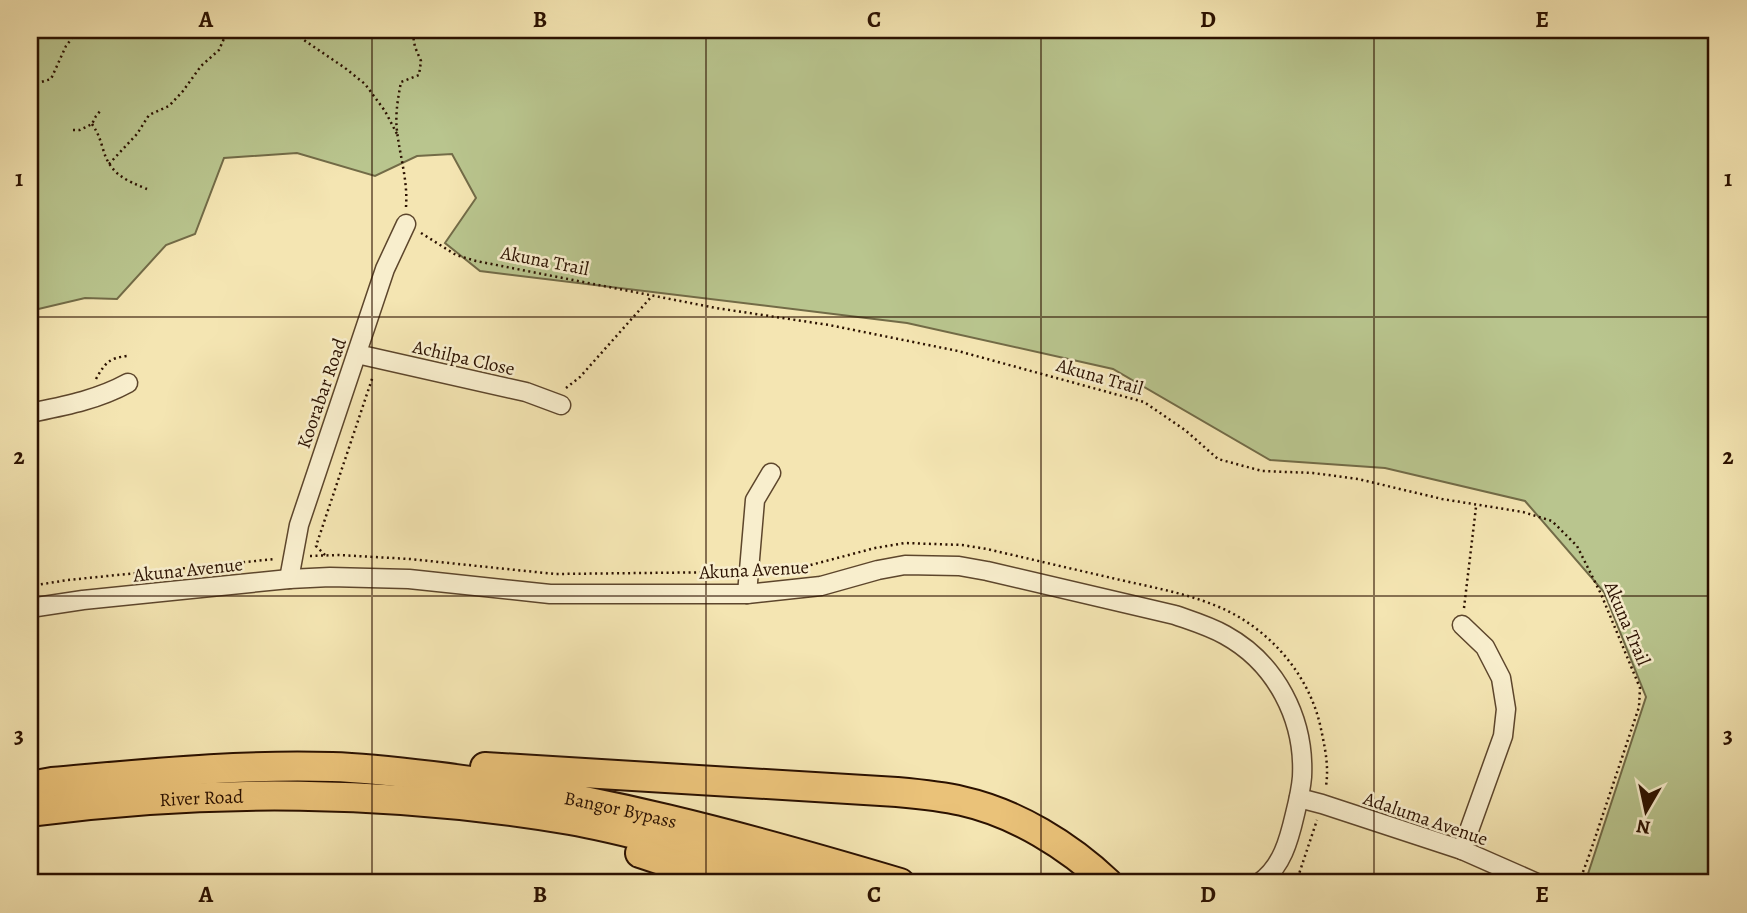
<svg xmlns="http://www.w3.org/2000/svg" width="1747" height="913" font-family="Alegreya,serif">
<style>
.green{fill:#b9c58e;stroke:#726b47;stroke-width:2}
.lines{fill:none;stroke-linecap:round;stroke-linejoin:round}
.street-casing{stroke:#5d462c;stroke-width:21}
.primary-casing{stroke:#2b1100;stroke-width:32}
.path{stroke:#2b1100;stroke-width:2.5;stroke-dasharray:2 3.5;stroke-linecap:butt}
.street{stroke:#f8eecd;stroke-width:18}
.primary{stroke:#eac279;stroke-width:28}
.grid{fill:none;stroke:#2b1100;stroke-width:2;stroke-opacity:0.55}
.labels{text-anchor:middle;stroke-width:5;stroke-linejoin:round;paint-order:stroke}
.street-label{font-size:19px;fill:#2b1100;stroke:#f8eecd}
.neatline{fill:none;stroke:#2b1100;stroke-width:2.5}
.grid-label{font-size:23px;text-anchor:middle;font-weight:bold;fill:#2b1100}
</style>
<rect width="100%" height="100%" fill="#f4e5b2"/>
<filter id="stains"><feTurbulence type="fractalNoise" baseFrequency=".00286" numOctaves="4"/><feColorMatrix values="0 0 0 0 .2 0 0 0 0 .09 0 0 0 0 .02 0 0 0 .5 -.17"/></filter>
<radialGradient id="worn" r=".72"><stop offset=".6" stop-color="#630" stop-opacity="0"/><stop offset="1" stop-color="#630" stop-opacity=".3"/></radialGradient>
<polygon class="green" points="30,30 1717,30 1717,883 1585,883 1646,697 1604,592 1525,501 1385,468 1270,460 1113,369 907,323 480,271 445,243 476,198 452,154 417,156 375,176 297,153 224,158 195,234 166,245 117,299 85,298 30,311"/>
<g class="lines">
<defs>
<g id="street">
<polyline points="357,354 526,392 561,405"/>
<path d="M30 413C64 406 97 400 128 383"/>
<polyline points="289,579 299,525 385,269 406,224"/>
<polyline points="747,594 755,500 771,473"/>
<path d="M30 608 83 600 289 579 330 577 409 579 550 594H747L821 586 878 570 905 565 959 566 987 571 1175 615C1192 621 1209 626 1225 635 1276 663 1305 719 1302 777 1301 790 1298 802 1295 814 1289 840 1282 867 1259 883"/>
<polyline points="1462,625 1485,647 1501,678 1506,709 1503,736 1462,850"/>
<polyline points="1299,798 1322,804 1462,850 1537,883"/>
</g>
<g id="primary">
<path d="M485 767 897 792C919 794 941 796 962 801 1016 813 1069 846 1108 883"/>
<path id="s1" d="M30 786 52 782C145 774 238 764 332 767 365 768 399 772 432 776 591 795 746 837 900 883"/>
<path id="s2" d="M30 812C207 788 393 790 570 820 605 826 639 835 674 844 724 856 773 869 823 883"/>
<polyline points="640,853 730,883"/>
</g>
</defs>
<use href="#street" class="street-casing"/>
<use href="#primary" class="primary-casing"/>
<g class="path">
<polyline points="279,30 298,36 345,68 365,84 385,111 397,134"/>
<polyline points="30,99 38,83 51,79 66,46 78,30"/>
<path d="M92 124C98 133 100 139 103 149 110 174 125 180 147 189"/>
<polyline points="73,130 80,130 92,124 96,116 101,110"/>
<polyline points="109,164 137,134 149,115 169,106 183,91 201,66 219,50 226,34 230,30"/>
<path d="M406 207C408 181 400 157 397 131 395 114 398 98 401 82L419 75 421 61 415 47 412 30"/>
<polyline points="421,233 456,255 476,261 716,308 829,325 958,351 1144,402 1185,430 1218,459 1262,471 1313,473 1358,479 1442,499 1523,512 1552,521 1577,546 1601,594 1640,688 1639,707 1590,853 1580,880 1574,883"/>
<path d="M96 379C105 363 109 358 127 356"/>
<polyline points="566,388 580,377 652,296"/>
<polyline points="325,555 316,546 373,376"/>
<polyline points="310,556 339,555 410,559 555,574 733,572"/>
<path d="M767 571 807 566 875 548 905 543 962 545 987 549C1030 559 1073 569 1116 579 1151 587 1186 593 1219 607 1269 628 1310 675 1321 729 1325 748 1329 766 1326 786"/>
<polyline points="30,586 68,580 275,559"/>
<polyline points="1464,608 1476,507"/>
<polyline points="1296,883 1317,820"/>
</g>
<use href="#street" class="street"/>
<use href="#primary" class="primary"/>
</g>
<path class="grid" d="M372 30V883M706 30V883M1041 30V883M1374 30V883M30 317H1717M30 596H1717"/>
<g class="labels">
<g class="street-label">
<text transform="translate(545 260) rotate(11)" y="7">Akuna Trail</text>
<text transform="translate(464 357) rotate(13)" y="7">Achilpa Close</text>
<text transform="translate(1100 376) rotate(16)" y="7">Akuna Trail</text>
<text transform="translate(321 393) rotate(-71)" y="7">Koorabar Road</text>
<text transform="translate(188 569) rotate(-6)" y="7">Akuna Avenue</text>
<text transform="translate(754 569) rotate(-3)" y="7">Akuna Avenue</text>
<text transform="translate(1628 623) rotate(67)" y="7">Akuna Trail</text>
<text dy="7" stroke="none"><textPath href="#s2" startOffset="172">River Road</textPath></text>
<text dy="7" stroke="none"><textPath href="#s1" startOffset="595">Bangor Bypass</textPath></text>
<text transform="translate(1426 818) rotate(19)" y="7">Adaluma Avenue</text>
</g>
</g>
<rect width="1747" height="913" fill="none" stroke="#f4e5b2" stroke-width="77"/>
<g transform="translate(1646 811) rotate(189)" stroke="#f8eecd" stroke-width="5" paint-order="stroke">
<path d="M0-5L12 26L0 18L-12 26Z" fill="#2b1100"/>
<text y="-10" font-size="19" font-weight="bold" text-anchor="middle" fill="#2b1100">N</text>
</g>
<rect x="38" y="38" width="1670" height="836" class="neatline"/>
<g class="grid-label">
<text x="206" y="27">A</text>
<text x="540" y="27">B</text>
<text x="874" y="27">C</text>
<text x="1208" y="27">D</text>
<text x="1542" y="27">E</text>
<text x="19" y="186">1</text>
<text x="1728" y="186">1</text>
<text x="19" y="464">2</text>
<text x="1728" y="464">2</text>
<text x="19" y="743">3</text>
<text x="1728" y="743">3</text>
<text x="206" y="902">A</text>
<text x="540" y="902">B</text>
<text x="874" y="902">C</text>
<text x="1208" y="902">D</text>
<text x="1542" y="902">E</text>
</g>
<rect width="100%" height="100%" filter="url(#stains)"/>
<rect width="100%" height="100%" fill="url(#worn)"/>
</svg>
